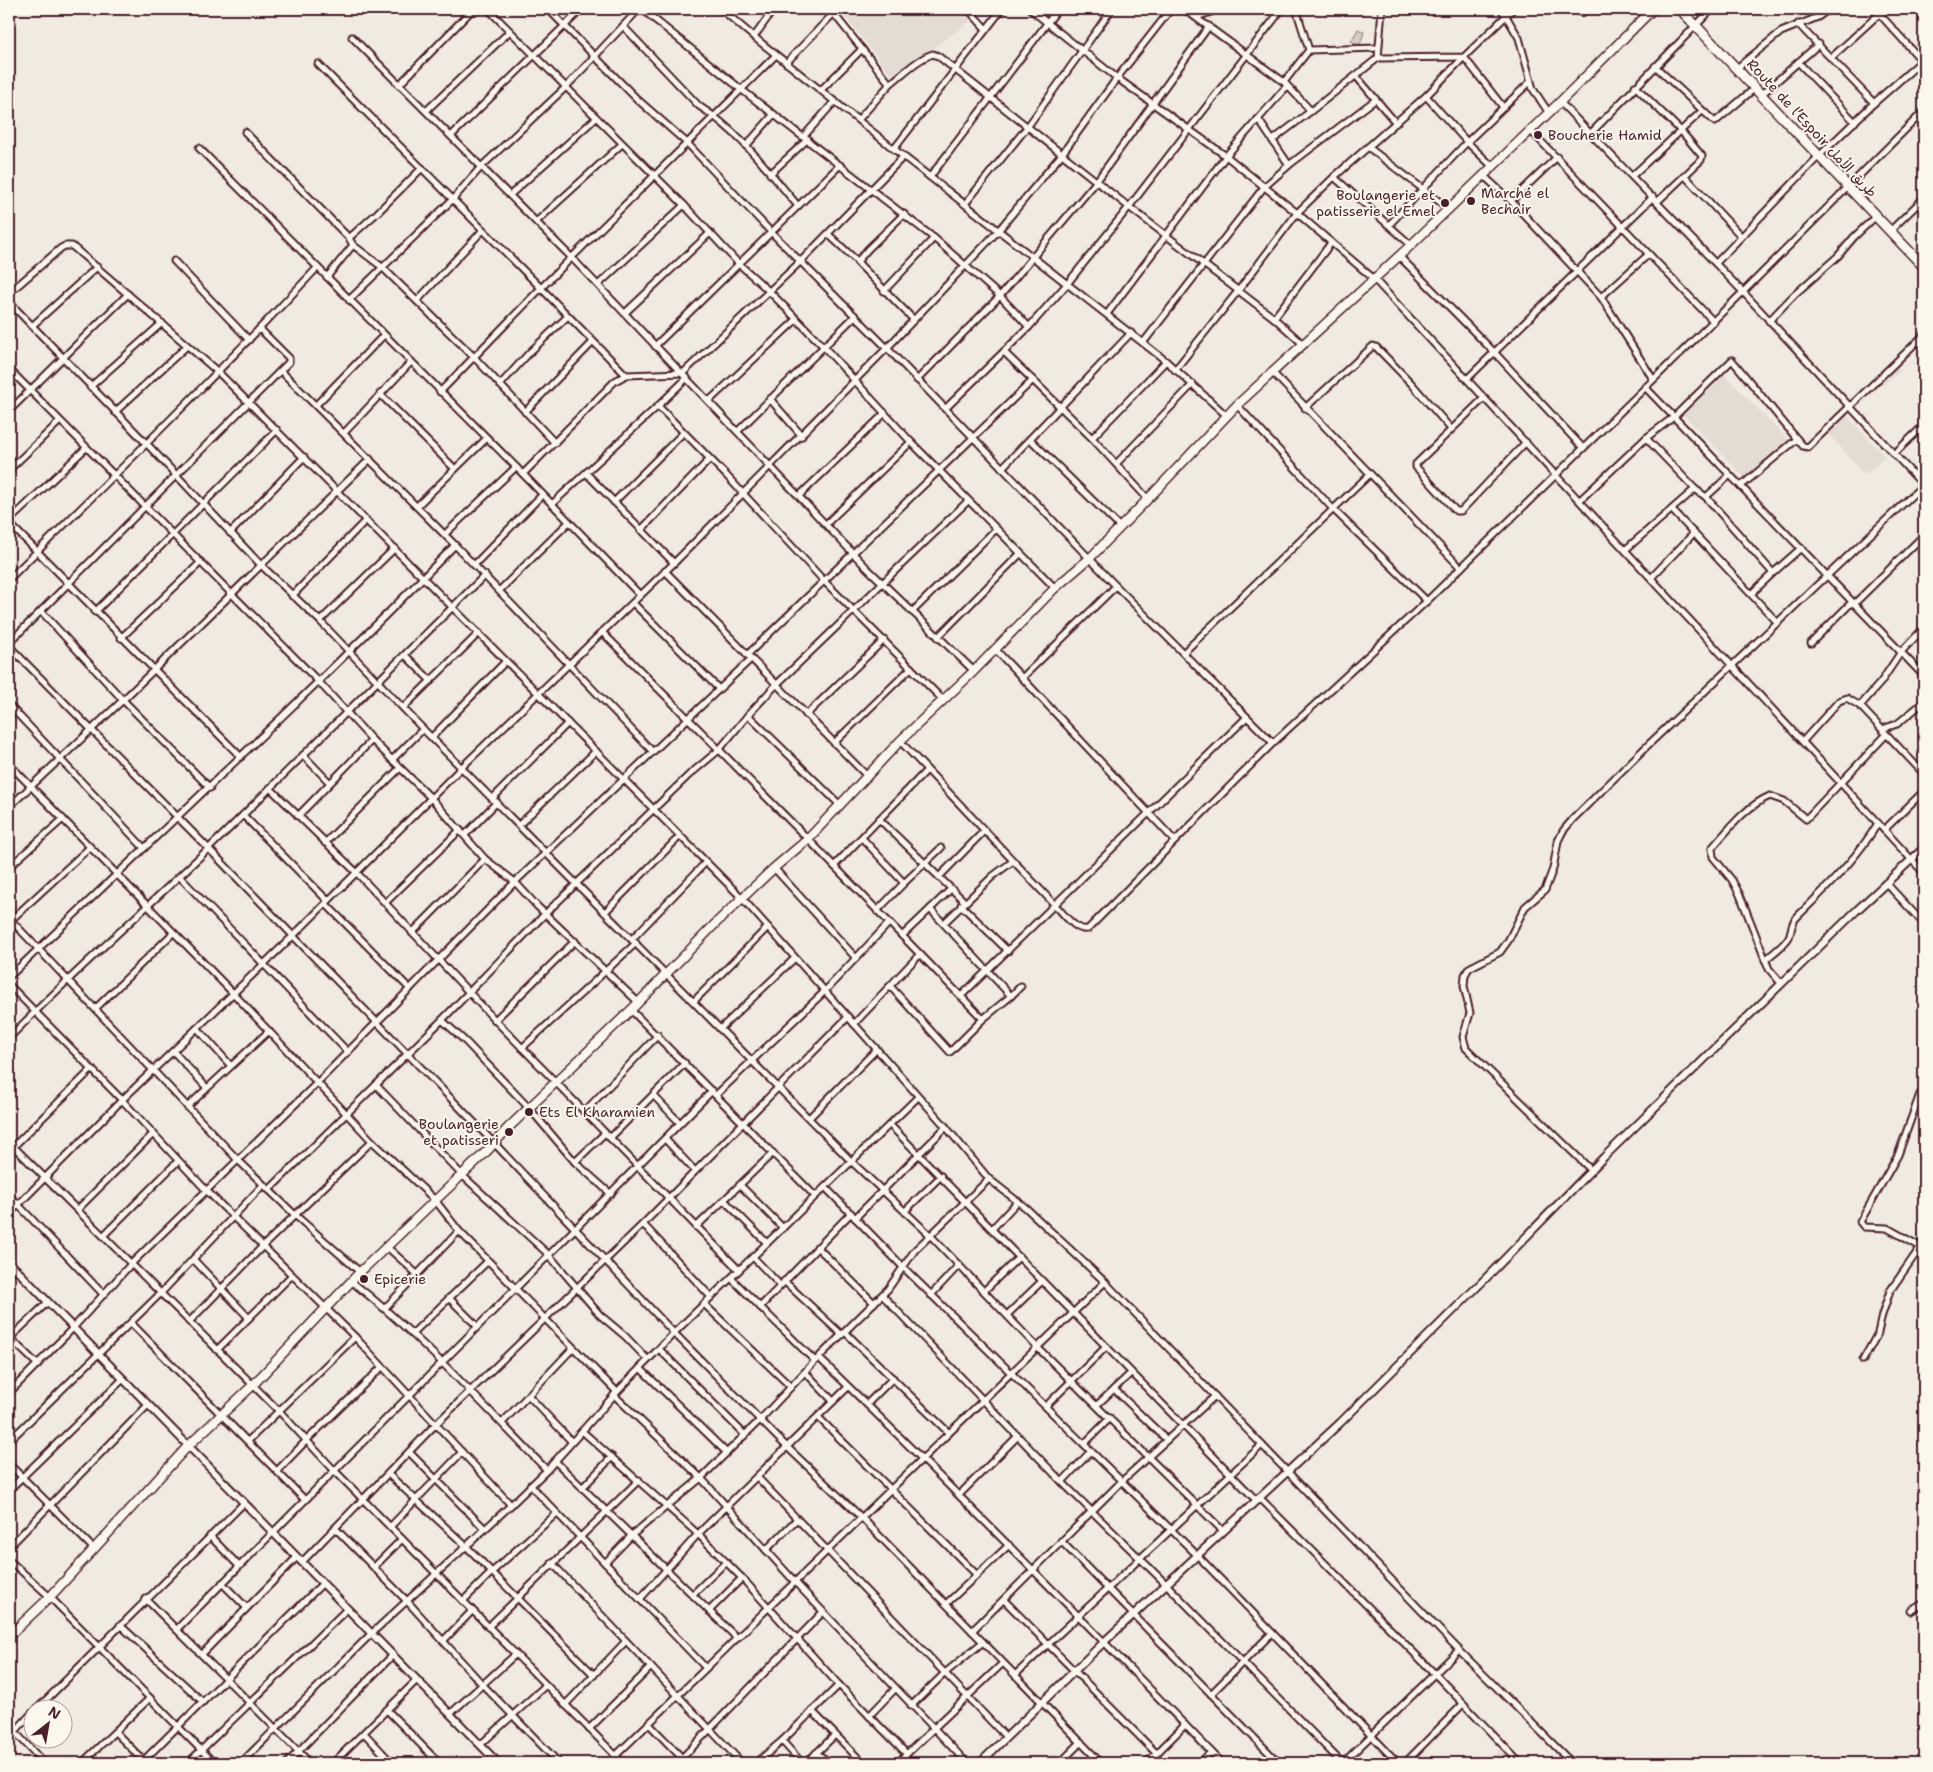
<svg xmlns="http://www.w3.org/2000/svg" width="1933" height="1772" font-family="'Shantell Sans','Playpen Sans Arabic',sans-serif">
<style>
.built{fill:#e4dbd2}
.green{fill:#d8ccc6;stroke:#917678}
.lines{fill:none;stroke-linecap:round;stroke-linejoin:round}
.minor-casing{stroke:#4a1f2b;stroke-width:9}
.tertiary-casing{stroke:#4a1f2b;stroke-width:10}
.primary-casing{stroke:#4a1f2b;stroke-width:11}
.trunk-casing{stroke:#4a1f2b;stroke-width:12}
.minor{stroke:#fbf7ec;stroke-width:5}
.tertiary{stroke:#fbf7ec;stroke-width:6}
.primary{stroke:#fbf7ec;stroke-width:8}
.trunk{stroke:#fbf7ec;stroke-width:9}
.poi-dot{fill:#4a1f2b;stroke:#fbf7ec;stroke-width:2}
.labels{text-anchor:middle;stroke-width:4;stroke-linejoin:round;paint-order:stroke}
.street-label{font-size:14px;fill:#4a1f2b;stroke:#fbf7ec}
.poi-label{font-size:14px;fill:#4a1f2b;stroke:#fbf7ec;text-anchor:start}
</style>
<rect width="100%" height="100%" fill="#f0eae0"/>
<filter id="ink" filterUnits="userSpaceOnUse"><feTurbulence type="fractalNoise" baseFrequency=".02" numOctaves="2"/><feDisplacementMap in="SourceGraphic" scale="10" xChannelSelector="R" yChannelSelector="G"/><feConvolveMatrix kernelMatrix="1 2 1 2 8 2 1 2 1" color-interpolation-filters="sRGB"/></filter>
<g filter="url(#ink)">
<g class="built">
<polygon points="839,9 965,9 973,19 893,77"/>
<polygon points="1895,366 1901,370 1883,385 1879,381"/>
<polygon points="1724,375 1792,444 1751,484 1683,414"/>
<polygon points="1845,414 1885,457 1865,475 1828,433"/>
<polygon points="1499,1750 1512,1763 1485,1763"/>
</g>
<polygon class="green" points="1358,29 1364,32 1360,45 1351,41"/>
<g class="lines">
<defs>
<g id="minor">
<polyline points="488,9 684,205 739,264 769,291 824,347 911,442 1055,588"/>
<polyline points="548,9 637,99 687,143 771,232 887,348 1116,586 1273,743 1427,601"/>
<polyline points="644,9 648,14 742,90 934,238 1000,296 1029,327"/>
<polyline points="721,9 754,37 894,149 1166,361 1226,415"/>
<polyline points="830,9 890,84 858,120"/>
<polyline points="968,9 986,29"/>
<polyline points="1030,9 1117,78 1226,156 1287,86"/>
<polyline points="1184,9 1284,82 1309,50"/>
<polyline points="1296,9 1309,50 1378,48"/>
<polyline points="1501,9 1506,16 1513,9"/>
<polyline points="1576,9 1582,13 1587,9"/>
<polyline points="1875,9 1923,62"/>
<polyline points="1197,17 1219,9"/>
<polyline points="1798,24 1874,103"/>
<path d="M623 26 699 106C739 131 768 171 798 206"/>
<polyline points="352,37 572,258 867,568 974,671"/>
<polyline points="754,37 774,9"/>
<polyline points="1832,57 1879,14"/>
<polyline points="1378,58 1464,57 1506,16 1519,38 1533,89 1549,113"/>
<polyline points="1798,62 1855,122"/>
<polyline points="786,63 833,14"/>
<polyline points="318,64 541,288 440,392"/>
<polyline points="1655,66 1715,122 1755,88"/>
<polyline points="1737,68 1781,32 1818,17 1829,9"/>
<polyline points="1356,76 1396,123"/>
<polyline points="1284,82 1311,111 1378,58 1382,9"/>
<path d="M890 84C903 74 917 59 933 54L938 56 1129 207 1274 318 1304 345"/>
<polyline points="399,85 473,9"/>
<polyline points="1635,86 1681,131 1702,156 1701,160 1657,202"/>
<polyline points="821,90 862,49"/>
<polyline points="1762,94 1819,44"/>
<polyline points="1426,96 1467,142 1530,82"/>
<polyline points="1560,102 1743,292 1924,486"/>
<polyline points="426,111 510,31"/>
<polyline points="1258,119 1289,165"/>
<polyline points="1530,130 1714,322"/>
<polyline points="245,132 349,238 353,245 382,267 474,357 555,443"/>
<polyline points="1591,133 1712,9"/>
<polyline points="451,136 582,9"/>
<polyline points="804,136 835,101"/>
<polyline points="1273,140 1311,111"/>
<polyline points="746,146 774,114"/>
<polyline points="1368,147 1449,209"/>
<polyline points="199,148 523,474 640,595"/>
<polyline points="894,149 1002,9"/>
<polyline points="770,174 808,139"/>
<polyline points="1483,175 1511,201 1601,297 1653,379"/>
<polyline points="1632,176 1702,111"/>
<polyline points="1685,176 1741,236"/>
<polyline points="930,177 1058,9"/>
<polyline points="1334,177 1426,96 1464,57 1503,107"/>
<polyline points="510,195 596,118"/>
<polyline points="1511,201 1557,157"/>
<polyline points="965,204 1028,126 1112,9"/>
<polyline points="904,214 868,249 857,262 914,320"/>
<polyline points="536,222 622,144"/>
<polyline points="1389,225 1467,142 1493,167"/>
<polyline points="1890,231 1924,198"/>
<polyline points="828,234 857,261"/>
<polyline points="349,238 377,213 422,168"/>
<polyline points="1399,256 1494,352 1583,448"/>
<polyline points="174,261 249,340"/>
<polyline points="1716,263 1820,155 1874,103 1924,59"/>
<polyline points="327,277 353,245"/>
<polyline points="598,285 684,205"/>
<polyline points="884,291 934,238"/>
<polyline points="9,293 61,248 65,246 72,246 218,372 250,404 742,898 946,1127 989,1179 1026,1208 1105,1282 1459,1650 1572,1763"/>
<polyline points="1601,297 1649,254"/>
<polyline points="349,300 453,199 481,167 566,87 639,9"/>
<polyline points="417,301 483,230"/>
<polyline points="9,302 147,444 261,565 320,621 423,729 852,1162 930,1235 1038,1348 1223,1531"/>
<polyline points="625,313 710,233"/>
<polyline points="1107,314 1226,156 1297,213 1374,279 1924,873"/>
<polyline points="1274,318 1331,243"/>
<polyline points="1769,321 1794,295 1838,256 1854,237 1876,216"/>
<polyline points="32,326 97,267"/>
<polyline points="1918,341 1924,347"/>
<polyline points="1143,343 1264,187 1289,165 1375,100"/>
<polyline points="655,346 840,165"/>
<polyline points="1004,352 1092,438"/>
<polyline points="9,369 318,681 372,740 431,798 485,859 515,882 537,906 638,1002"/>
<polyline points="1175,370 1238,291 1297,213 1334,177 1411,245"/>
<polyline points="281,371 455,545 653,752"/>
<polyline points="1273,373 1461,568"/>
<polyline points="626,375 541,288 776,55"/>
<polyline points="687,378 658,406 725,474 825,582 942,699"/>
<polyline points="1467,379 1653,197"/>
<polyline points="917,380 1000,296 1096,182 1209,26"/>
<polyline points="500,385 530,352 568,316"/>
<polyline points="90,387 162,323"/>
<polyline points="1645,387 1924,676"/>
<polyline points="380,394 455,469"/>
<polyline points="1484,398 1416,464 1416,467 1456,511 1461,511 1526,442"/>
<polyline points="770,399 802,436"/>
<polyline points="709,401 796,320"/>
<polyline points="316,405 384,335"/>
<polyline points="1237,405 1333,509 1427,601 1743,292 1924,111"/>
<polyline points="1305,408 1373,346 1376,347 1411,383 1451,429"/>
<polyline points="945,409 1029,327 1067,284 1129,207 1282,9"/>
<polyline points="9,411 128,294"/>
<polyline points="115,412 187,346"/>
<polyline points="525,412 593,342"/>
<polyline points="738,431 855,316"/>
<polyline points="344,433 411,362"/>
<polyline points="1646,438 1695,489 1706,497 1773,573 1751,594"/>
<polyline points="1030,439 1120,527"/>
<polyline points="1894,454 1924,425"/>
<polyline points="1116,464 1193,384"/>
<polyline points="1002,468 1131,333"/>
<polyline points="9,470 59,422"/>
<polyline points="586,473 674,563"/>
<polyline points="523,474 615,381 626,375 683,373 801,261 904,156"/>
<polyline points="1741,486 1797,439"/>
<polyline points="799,496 885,413"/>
<polyline points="1706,497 1730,475"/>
<polyline points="1148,499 1092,438 1166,361"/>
<polyline points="1580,500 1646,438 1675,416 1732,360 1797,439 1803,446 1808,447 1924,335"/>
<polyline points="614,502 683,433"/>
<polyline points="552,504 658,406"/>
<polyline points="417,506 487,438"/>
<polyline points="1672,510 1778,623"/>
<polyline points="9,521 86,448"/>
<polyline points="9,523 241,757"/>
<polyline points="826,524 911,442"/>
<polyline points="641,530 710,459"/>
<polyline points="230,533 304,457"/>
<polyline points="445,534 516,467"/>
<polyline points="1625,550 1695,489"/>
<polyline points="475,564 542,495"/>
<polyline points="665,571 868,777"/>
<polyline points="1773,573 1801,548"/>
<polyline points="1651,578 1694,533"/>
<path d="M9 579C113 477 217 375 317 268"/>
<polyline points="500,590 569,522"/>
<polyline points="292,596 366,520"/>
<polyline points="633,603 719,689"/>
<polyline points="1854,604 1924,535"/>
<polyline points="41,611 123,700 210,788"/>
<polyline points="95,612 277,430"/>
<polyline points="912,612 996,529"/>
<polyline points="320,621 395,548"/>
<polyline points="602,632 808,839 983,1019"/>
<polyline points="938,637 1020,554"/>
<polyline points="121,638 201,562"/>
<polyline points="9,643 289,362 289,358 260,329"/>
<polyline points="1811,643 1852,602"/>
<polyline points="9,646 209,849 494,1143 674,1333 787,1447 862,1518 1101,1763"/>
<polyline points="996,650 1175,841 1273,743"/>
<polyline points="1183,653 1370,474"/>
<polyline points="405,655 431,681"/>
<polyline points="747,655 1033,380"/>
<polyline points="1022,678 1116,586"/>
<polyline points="9,705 144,848"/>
<polyline points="1860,706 1881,682 1901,652 1924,628"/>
<polyline points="403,708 479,633"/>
<polyline points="748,715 840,805"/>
<polyline points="806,715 884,640"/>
<polyline points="1882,729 1897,724 1924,702"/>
<polyline points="432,737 506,661"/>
<path d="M900 741 1055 905C1063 913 1076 932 1088 929L1175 841"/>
<polyline points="1803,741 1839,701 1847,698 1860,706 1924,774"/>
<polyline points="834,743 911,668"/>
<polyline points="303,755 330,783"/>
<polyline points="392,760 423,729"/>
<polyline points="9,764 233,993 372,1141 435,1200 459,1231 617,1392"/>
<polyline points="270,788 357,873 495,1020 739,1270"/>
<polyline points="493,798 568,723"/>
<polyline points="9,807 123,700 370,459"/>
<polyline points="298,816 372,740"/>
<polyline points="879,819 965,902"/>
<polyline points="519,825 596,751"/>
<polyline points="1884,830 1924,791"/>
<polyline points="465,835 497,802"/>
<polyline points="862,838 904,883"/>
<polyline points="325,843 400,768"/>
<polyline points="834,866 926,771"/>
<polyline points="9,867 63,819"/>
<polyline points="774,868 856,958"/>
<polyline points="180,877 348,1052"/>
<polyline points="939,877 984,831"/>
<polyline points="1886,883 1924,924"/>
<polyline points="328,901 243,815 485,575"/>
<polyline points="385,903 460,830"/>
<polyline points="326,904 410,989"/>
<polyline points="961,905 1008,951"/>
<polyline points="930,909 1011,996"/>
<polyline points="877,911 904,883 941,848"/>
<polyline points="605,912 680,836"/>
<polyline points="9,918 237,1159 295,1215 360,1272"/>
<polyline points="11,920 90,847"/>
<polyline points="944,923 993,876 1013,861"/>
<polyline points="412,933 485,859"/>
<polyline points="902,936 951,889"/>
<polyline points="632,939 706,862"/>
<path d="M1765 960C1773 953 1784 946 1789 937 1792 930 1791 924 1796 918 1826 888 1856 860 1878 823"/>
<path d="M9 977C158 834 311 693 455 545"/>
<path d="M1781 983 1769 969 1740 895 1732 880 1713 857 1712 848C1729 829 1746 806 1770 796L1784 801 1806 819 1886 735"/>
<polyline points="9,985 122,1100 206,1190 355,1337 511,1505"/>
<polyline points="890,986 950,1052 983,1019 1011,996 1021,986"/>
<polyline points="961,996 1247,717"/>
<polyline points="694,1001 768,927"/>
<polyline points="96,1008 173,933"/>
<polyline points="631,1010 815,1196"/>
<polyline points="442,1020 466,1042 529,1108 575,1162 611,1194"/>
<polyline points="495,1020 575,941"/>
<polyline points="854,1024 920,954"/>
<polyline points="197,1028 231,1066"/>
<polyline points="720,1029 795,958"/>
<path d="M9 1038C84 961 167 891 243 815"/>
<polyline points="522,1048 636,943"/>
<polyline points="173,1051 207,1088"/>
<polyline points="376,1085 462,1175 548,1254 600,1315 625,1336 648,1360"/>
<polyline points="1920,1094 1898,1155 1860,1222 1864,1227 1887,1228 1921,1247"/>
<polyline points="653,1095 680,1123"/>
<polyline points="716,1095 824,992 889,923"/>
<polyline points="187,1107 269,1031"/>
<polyline points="584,1112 658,1035"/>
<polyline points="809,1118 877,1049"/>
<polyline points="890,1125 1256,1500"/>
<polyline points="610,1138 685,1063"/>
<polyline points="665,1139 695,1171"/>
<polyline points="9,1142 280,1412 334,1470 623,1763"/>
<polyline points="14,1146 92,1069"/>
<polyline points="575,1162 605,1133"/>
<polyline points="1591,1170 1466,1048 1463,1037 1470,1013 1464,986 1465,975 1469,968 1500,952 1508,941 1525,907 1545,890 1553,869 1558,841 1563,831 1573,819 1647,746 1923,485"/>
<polyline points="740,1185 783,1228"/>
<polyline points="825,1187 903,1267 1197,1555 1398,1763"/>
<polyline points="269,1190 442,1020 545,914 689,775 719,750 748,715 776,685 968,501"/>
<polyline points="9,1195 103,1294"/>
<polyline points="724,1200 767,1243"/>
<polyline points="78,1209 153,1134"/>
<polyline points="905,1211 941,1176"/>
<polyline points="9,1214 122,1100 293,936 462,767 674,563 887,348 998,231 1062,154 1117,78 1171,9"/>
<polyline points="855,1218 946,1127"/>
<polyline points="643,1224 711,1297"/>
<polyline points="696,1227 773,1153"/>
<polyline points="992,1229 1018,1201"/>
<polyline points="104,1235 178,1161"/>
<polyline points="386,1246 417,1274"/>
<polyline points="817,1247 874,1303"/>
<polyline points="753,1257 780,1285"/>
<polyline points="193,1259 249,1318"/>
<polyline points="731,1278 815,1361"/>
<path d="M351 1281C422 1337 483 1405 547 1470"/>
<polyline points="784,1281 842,1335"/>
<polyline points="984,1291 1019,1257"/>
<polyline points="882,1295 1062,1482 1166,1584 1342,1763"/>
<polyline points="931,1295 959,1265"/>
<polyline points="449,1298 477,1326"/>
<polyline points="704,1304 791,1387"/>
<polyline points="760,1307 851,1213"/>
<polyline points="385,1308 459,1231"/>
<polyline points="1007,1315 1042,1281"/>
<polyline points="189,1322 263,1246 372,1141"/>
<polyline points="131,1323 305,1500"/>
<polyline points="845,1332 949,1433"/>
<polyline points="412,1334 488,1261"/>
<polyline points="9,1337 38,1365"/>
<polyline points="10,1338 48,1302"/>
<polyline points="659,1349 745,1435"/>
<polyline points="217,1350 292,1275"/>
<path d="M819 1358C956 1490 1089 1626 1222 1763"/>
<polyline points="1863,1360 1878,1333 1882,1315 1890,1291 1924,1242"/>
<polyline points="640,1368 727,1453"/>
<polyline points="805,1372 833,1401"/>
<polyline points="1114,1389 1167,1440"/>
<polyline points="9,1393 73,1328 131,1264 317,1083 515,882 751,659"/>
<polyline points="528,1395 572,1442"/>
<polyline points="614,1395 701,1478 795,1582 967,1763"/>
<polyline points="867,1404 893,1378"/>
<polyline points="1097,1405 1131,1373"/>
<polyline points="1046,1406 1106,1347"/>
<polyline points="818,1417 977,1575"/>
<polyline points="502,1423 573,1348"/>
<polyline points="582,1431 698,1534 742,1578 839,1685 907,1754"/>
<polyline points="9,1441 161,1293 263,1185"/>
<polyline points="248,1441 355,1337"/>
<polyline points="1084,1444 1110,1418"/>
<polyline points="409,1452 485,1529"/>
<polyline points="555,1461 737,1638"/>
<polyline points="9,1464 93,1548"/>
<polyline points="277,1471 307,1440 382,1367"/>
<polyline points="388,1474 466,1546 594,1675"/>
<polyline points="757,1477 1006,1737"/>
<polyline points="1062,1482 1091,1451"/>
<polyline points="530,1485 706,1668"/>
<polyline points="582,1488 612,1457"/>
<polyline points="9,1490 123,1379"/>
<polyline points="959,1495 1018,1436"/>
<polyline points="1259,1497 1435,1674 1520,1763"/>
<polyline points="390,1527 462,1452"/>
<polyline points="335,1528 407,1601 482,1684 559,1763"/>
<polyline points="210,1536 239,1566"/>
<polyline points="1061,1541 1279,1763"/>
<polyline points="9,1547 148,1405"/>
<polyline points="766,1550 797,1519"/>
<polyline points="9,1560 50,1597 214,1763"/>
<polyline points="302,1562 436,1424 643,1224 848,1017"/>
<polyline points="552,1563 742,1763"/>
<polyline points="605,1563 632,1535 701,1478 760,1420 815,1361 888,1289 915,1250 989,1179"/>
<polyline points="374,1567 402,1539"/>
<polyline points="222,1583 247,1608"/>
<polyline points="692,1595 726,1562"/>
<polyline points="146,1599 310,1763"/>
<polyline points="640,1599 698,1534 848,1387"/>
<polyline points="1004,1600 1157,1754"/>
<polyline points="463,1601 492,1572 556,1514"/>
<polyline points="946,1604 1009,1545"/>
<polyline points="709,1611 742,1578"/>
<polyline points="1911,1611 1924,1603"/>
<polyline points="120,1625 203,1702"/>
<polyline points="488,1627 639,1480"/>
<polyline points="177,1629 712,1091"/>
<polyline points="972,1631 1122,1481 1215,1396"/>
<polyline points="443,1641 472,1611"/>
<polyline points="202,1654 297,1557"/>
<polyline points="1015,1675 1262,1445"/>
<polyline points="1211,1694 1272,1633"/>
<polyline points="565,1705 626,1641"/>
<polyline points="911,1706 945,1673 983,1642"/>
<polyline points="36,1710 244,1503"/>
<polyline points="387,1710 439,1763"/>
<polyline points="812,1711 863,1763"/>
<polyline points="450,1714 516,1654"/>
<polyline points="869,1716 895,1689"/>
<polyline points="649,1724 687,1763"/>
<polyline points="589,1729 651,1667"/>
<polyline points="15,1732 44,1763"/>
<polyline points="115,1732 146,1763"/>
<polyline points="364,1733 392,1763"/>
<polyline points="9,1738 32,1713"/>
<polyline points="782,1741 802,1763"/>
<polyline points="480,1745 546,1685"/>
<polyline points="816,1753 830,1763"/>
<polyline points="682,1758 823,1612"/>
<polyline points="82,1763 150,1698"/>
<polyline points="141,1763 322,1584"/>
<polyline points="188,1763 347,1609"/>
<polyline points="241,1763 371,1634 511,1505 547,1470 617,1392 674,1333 918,1097"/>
<polyline points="287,1763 393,1655"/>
<polyline points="333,1763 417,1680"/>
<polyline points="608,1763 1105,1282"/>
<polyline points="756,1763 782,1741 839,1685"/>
<polyline points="806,1763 835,1735"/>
<polyline points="897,1763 1003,1663"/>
<polyline points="1060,1763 1081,1742"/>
<polyline points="1147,1763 1185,1725"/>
<polyline points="1200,1763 1211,1752"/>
<polyline points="1343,1763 1459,1650"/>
<polyline points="1405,1763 1463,1704"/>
</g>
<g id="tertiary">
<polyline points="9,1262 498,1763"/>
<polyline points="980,1763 1105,1641 1340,1423 1487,1277 1604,1157 1857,910 1924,848"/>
</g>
<polyline id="primary" points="9,1636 50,1597 188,1446 252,1386 360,1272 487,1151 508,1128 631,1010 717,922 774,868 808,839 900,741 974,671 1055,588 1090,558 1148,499 1237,405 1411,245 1560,102 1653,9"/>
<polyline id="trunk" points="1680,9 1924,267"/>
</defs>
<use href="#minor" class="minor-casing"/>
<use href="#tertiary" class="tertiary-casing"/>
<use href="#primary" class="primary-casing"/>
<use href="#trunk" class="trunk-casing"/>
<use href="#minor" class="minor"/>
<use href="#tertiary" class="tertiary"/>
<use href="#primary" class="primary"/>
<use href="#trunk" class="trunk"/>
</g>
</g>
<g class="poi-dot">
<circle cx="1538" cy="135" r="5"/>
<circle cx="1471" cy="201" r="5"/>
<circle cx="1445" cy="203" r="5"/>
<circle cx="529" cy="1112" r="5"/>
<circle cx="509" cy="1132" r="5"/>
<circle cx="364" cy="1279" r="5"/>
</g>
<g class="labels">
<g class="street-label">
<text transform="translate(1812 128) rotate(47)" y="5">Route de l’Espoir طريق الأمل</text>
</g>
<g class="poi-label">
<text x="1548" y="140">Boucherie Hamid</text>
<text x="1481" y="198">Marché el<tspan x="1481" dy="16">Bechair</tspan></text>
<text x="1435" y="200" text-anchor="end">Boulangerie et<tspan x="1435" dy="16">patisserie el Emel</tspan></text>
<text x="539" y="1117">Ets El Kharamien</text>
<text x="499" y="1129" text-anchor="end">Boulangerie<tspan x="499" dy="16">et patisseri</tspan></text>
<text x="374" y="1284">Epicerie</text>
</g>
</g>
<rect width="1933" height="1772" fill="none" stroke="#fbf7ec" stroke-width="30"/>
<rect x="15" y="15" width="1903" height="1742" fill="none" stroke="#4a1f2b" stroke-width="2" filter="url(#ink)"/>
<g transform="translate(48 1724) rotate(31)"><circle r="24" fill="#fbf7ec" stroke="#b4a19f"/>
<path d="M0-4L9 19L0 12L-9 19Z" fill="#4a1f2b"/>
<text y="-8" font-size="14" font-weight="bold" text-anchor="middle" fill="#4a1f2b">N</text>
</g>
</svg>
